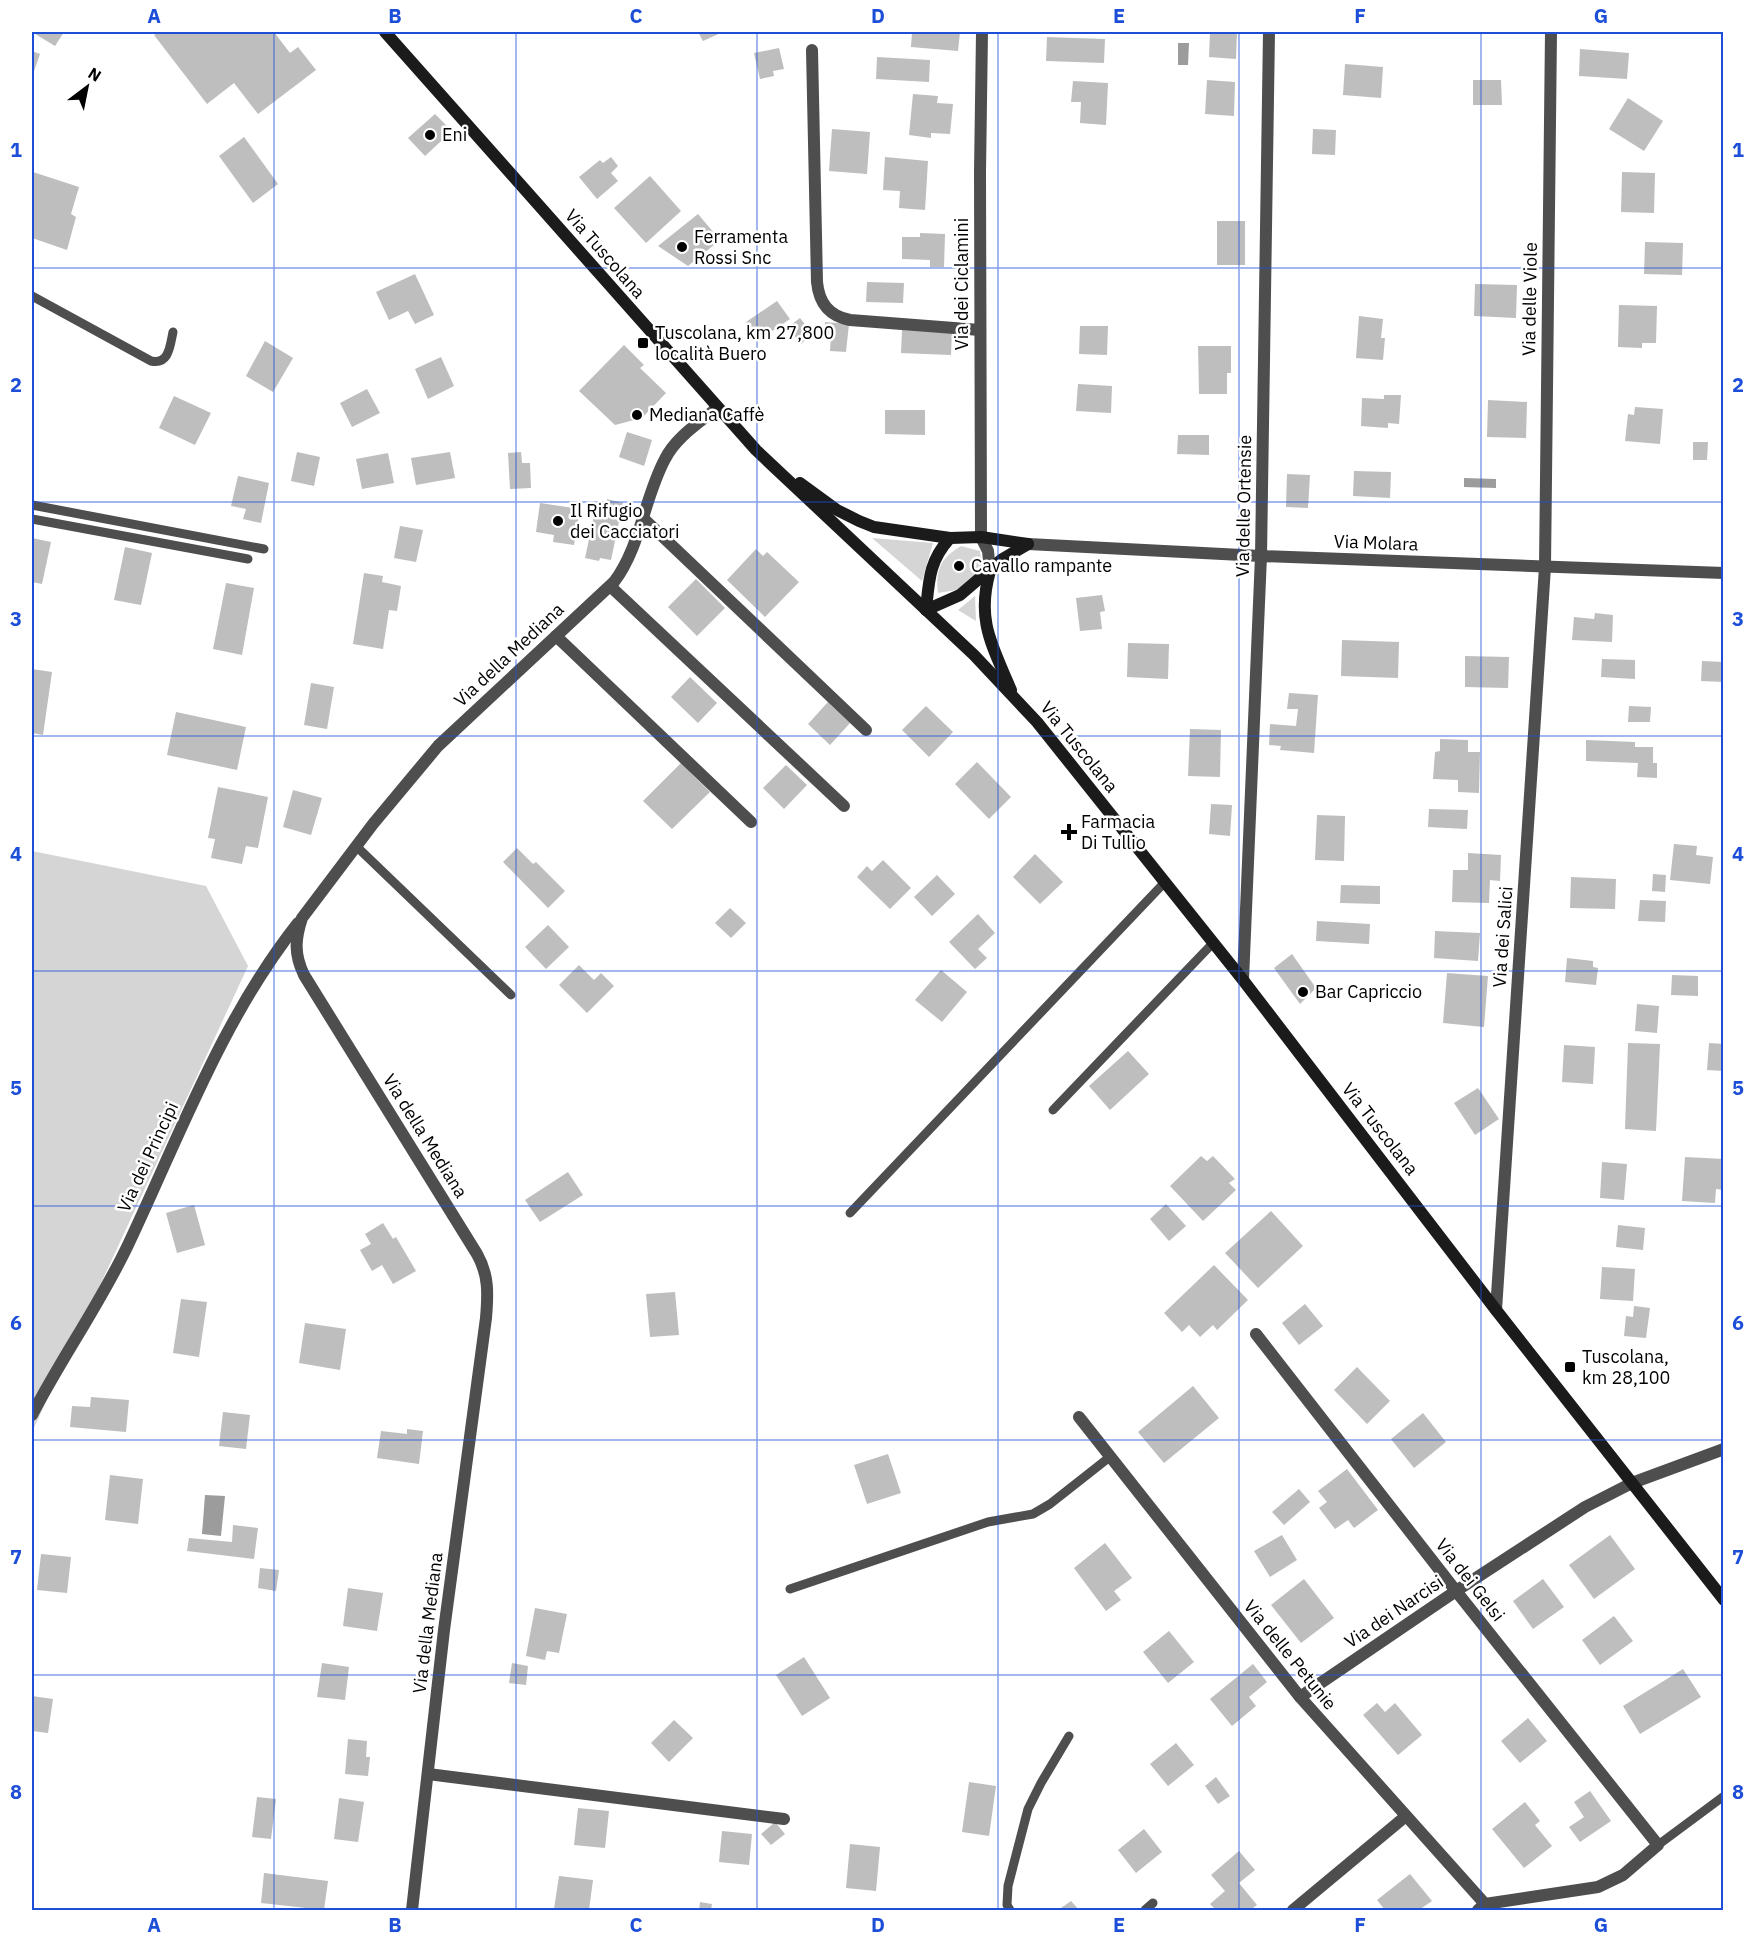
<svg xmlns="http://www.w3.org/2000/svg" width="1755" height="1942" font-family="'IBM Plex Sans',sans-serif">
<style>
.green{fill:#d5d5d5}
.water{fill:#9c9c9c}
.building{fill:#bebebe}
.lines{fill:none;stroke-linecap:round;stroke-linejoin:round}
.service{stroke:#4e4e4e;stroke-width:9}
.minor{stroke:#4e4e4e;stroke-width:12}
.tertiary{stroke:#4e4e4e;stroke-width:12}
.secondary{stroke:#1b1b1b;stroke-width:12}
.grid{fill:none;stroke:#1d4ed8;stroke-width:1.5;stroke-opacity:0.55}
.poi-dot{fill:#000;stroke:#fff;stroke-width:2}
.labels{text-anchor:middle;stroke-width:5;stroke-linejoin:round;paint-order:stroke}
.poi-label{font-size:18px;fill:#000;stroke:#fff;text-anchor:start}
.street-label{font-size:18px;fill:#000;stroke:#fff}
.neatline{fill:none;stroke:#1d4ed8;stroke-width:2}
.grid-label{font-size:20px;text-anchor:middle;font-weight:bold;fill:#1d4ed8}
</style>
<rect width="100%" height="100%" fill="#fff"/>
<g class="green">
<polygon points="872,538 933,543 922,581"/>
<path d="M961 546 980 551 982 567 963 589 938 593C935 569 941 558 961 546Z"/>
<polygon points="975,596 976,621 958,610"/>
<polygon points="32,851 206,886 248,966 32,1432"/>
</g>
<g class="water">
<polygon points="1178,43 1189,43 1188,65 1178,65"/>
<polygon points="1464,478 1496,479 1496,488 1464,487"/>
<polygon points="205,1495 225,1496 221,1536 202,1534"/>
</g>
<g class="building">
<polygon points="32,32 64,32 55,46"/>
<polygon points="159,32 274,32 290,53 298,47 316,70 258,114 234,83 207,104 154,35"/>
<polygon points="698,32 723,32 703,41"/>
<polygon points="912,32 960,32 958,51 911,47"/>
<polygon points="1210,32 1237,32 1236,59 1209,57"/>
<polygon points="1047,37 1105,39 1104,63 1046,61"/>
<polygon points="779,48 784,69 773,71 774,76 760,79 754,53"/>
<polygon points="1580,49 1629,53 1627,79 1579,76"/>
<polygon points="32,51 40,54 32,77"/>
<polygon points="877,57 930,60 929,82 876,79"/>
<polygon points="1345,64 1383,67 1381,98 1343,95"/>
<polygon points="1207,80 1235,82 1234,116 1205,114"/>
<polygon points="1473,80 1501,80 1502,105 1473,105"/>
<polygon points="1073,81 1108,83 1106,125 1080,123 1081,102 1071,102"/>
<polygon points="913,94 938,96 937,103 953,104 950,134 931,133 931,138 909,135"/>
<polygon points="1628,98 1663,121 1644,151 1609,129"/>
<polygon points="435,114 452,131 425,156 408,138"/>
<polygon points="832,129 870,132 867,174 829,171"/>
<polygon points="1313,129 1336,130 1335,155 1312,154"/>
<polygon points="244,137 278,184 253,203 219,156"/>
<polygon points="611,157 618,166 611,173 618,181 597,199 579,177 600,160 603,163"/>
<polygon points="885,157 928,161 925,210 899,208 900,191 883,190"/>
<polygon points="33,172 79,187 71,214 76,217 67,250 32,238"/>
<polygon points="1622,172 1655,173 1654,213 1621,212"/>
<polygon points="650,176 681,211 646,243 614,208"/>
<polygon points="698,214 720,240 688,266 658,246"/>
<rect x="1217" y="221" width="28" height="44"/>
<polygon points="920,233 945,234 944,267 930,267 930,260 902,259 902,237 920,237"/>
<polygon points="1645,242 1683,243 1682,275 1644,274"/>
<polygon points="415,274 434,315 415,324 408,311 389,320 376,292"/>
<polygon points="867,282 904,283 903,303 866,302"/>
<polygon points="1475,284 1517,285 1516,318 1474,316"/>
<polygon points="777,301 790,319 759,340 746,322"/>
<polygon points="1619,305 1657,306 1656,343 1642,343 1642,348 1618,347"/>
<polygon points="1359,316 1383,319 1381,338 1385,338 1383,360 1356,358"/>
<polygon points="800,318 813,334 801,344 788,327"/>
<polygon points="825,322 849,324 846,352 830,351 831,335 824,335"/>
<polygon points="1080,326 1108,326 1107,355 1079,354"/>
<polygon points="902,330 952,331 951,355 901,353"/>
<polygon points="265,341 293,358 273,392 246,376"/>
<polygon points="624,345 644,365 640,368 666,393 642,418 615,425 579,391"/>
<polygon points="1198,346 1231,346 1231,373 1227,373 1227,394 1199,394"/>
<polygon points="441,357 454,386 428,399 415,369"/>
<polygon points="1078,384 1112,386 1111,413 1076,411"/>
<polygon points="367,389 380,413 352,427 340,403"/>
<polygon points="1384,395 1401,395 1399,424 1388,423 1388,428 1361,426 1362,398 1384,399"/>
<polygon points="174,396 211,413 195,445 159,428"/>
<polygon points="1488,400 1527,402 1526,438 1487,437"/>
<polygon points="1635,407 1663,409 1660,444 1625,441 1628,414 1634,415"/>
<polygon points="885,410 925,410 925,435 885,434"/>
<polygon points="627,432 652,440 644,466 619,457"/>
<polygon points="1178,435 1209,435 1209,455 1177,454"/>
<polygon points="1693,442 1708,442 1707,460 1693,460"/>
<polygon points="297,452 320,457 314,486 291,481"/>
<polygon points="450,452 455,478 416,485 411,458"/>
<polygon points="521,452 522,463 530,463 531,488 510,489 508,453"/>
<polygon points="388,453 394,483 362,489 356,459"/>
<polygon points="1354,471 1391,472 1390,498 1353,496"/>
<polygon points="1287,474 1310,475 1308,508 1286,507"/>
<polygon points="238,476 269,483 261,523 243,519 246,509 231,506"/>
<polygon points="607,499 623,503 611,560 600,558 599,561 585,558 595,511 604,513"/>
<polygon points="540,503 580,509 574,545 553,542 554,535 536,532"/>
<polygon points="400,526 423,530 416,562 394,558"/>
<polygon points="32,538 51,542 42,584 32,582"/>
<polygon points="125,547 152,553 141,605 114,600"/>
<polygon points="756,549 763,556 767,552 799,582 765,617 727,580"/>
<polygon points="364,573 383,576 382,582 401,586 397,611 389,610 383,649 353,644"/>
<polygon points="696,579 725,608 697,636 668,607"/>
<polygon points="226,583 254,588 242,655 213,649"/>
<polygon points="1102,595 1105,611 1100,612 1102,629 1080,631 1076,598"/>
<polygon points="1595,613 1613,615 1612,642 1572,640 1574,617 1594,619"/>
<polygon points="1342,640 1399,642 1398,678 1341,676"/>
<polygon points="1128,643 1169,644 1168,679 1127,677"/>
<polygon points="1465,656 1509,657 1508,688 1465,687"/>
<polygon points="1602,659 1635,660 1635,679 1601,677"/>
<polygon points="1702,661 1724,662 1724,682 1701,681"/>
<polygon points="32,669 52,672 43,735 32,733"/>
<polygon points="690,677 717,703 698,723 671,697"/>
<polygon points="311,683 334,687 327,729 304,725"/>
<polygon points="1289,693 1318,695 1314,753 1280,750 1281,746 1269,745 1270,724 1296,726 1298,709 1287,709"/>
<polygon points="828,702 850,723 830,745 808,724"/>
<polygon points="926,706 953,732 929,757 902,730"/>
<polygon points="1629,706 1651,707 1650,722 1628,722"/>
<polygon points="176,712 246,727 237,770 167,755"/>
<polygon points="1190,729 1221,730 1220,777 1188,776"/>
<polygon points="1440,739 1468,740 1468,752 1480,752 1479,793 1458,792 1458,780 1433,779 1435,752 1440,751"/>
<polygon points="1586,740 1635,742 1635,747 1653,747 1653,763 1657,763 1657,778 1637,777 1638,763 1586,761"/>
<polygon points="977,762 1011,797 989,819 955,784"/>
<polygon points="681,763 710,792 672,829 643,801"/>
<polygon points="786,765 807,785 784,809 763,788"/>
<polygon points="218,787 268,797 258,848 246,846 242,864 211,858 215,839 208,838"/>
<polygon points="293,790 322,798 311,835 283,827"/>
<polygon points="1211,804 1232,805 1230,836 1209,834"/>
<polygon points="1429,809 1468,810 1467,829 1428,827"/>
<polygon points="1317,815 1345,816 1344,861 1315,860"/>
<polygon points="1674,844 1697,846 1696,855 1713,857 1710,884 1670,880"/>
<polygon points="517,848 533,864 536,862 565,891 548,908 503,862"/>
<polygon points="1468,853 1501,855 1500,881 1490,880 1489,903 1452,902 1453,870 1468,870"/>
<polygon points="1035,854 1063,882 1040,904 1013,877"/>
<polygon points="883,860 911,888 890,909 857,877 867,866 872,871"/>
<polygon points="1653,874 1666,875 1665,892 1652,891"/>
<polygon points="937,875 955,894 932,916 914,897"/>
<polygon points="1571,877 1616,879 1615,909 1570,908"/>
<polygon points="1341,885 1380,886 1380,904 1340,903"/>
<polygon points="1640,900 1666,901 1665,922 1638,921"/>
<polygon points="730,908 746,923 731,938 715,923"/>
<polygon points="978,914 995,933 978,949 987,958 975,969 949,942"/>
<polygon points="1317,921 1370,924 1369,944 1316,941"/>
<polygon points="548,925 569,947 546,969 525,947"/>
<polygon points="1435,931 1480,933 1478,961 1434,958"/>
<polygon points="1292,954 1316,988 1300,1004 1274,968"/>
<polygon points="1567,958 1593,961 1593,967 1598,968 1596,985 1565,982"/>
<polygon points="579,965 594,980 601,973 614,986 587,1013 559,985"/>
<polygon points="941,970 967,992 942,1022 915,1000"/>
<polygon points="1447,973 1488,976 1484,1027 1443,1023"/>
<polygon points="1672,975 1698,976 1698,996 1671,995"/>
<polygon points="1637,1004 1659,1006 1657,1033 1635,1031"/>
<polygon points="1628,1043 1660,1044 1656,1131 1625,1129"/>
<polygon points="1709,1043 1724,1044 1724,1071 1707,1070"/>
<polygon points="1564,1045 1595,1047 1593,1084 1562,1082"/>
<polygon points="1128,1051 1149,1074 1110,1110 1089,1086"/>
<polygon points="1478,1088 1499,1119 1475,1135 1454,1103"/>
<polygon points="1201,1156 1207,1161 1213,1156 1235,1179 1229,1183 1236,1190 1203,1221 1170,1186"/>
<polygon points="1685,1157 1724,1159 1724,1190 1716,1189 1715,1203 1682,1201"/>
<polygon points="1602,1162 1627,1164 1624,1200 1600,1198"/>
<polygon points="568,1172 583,1195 540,1222 525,1200"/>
<polygon points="1166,1204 1186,1226 1169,1241 1150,1219"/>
<polygon points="194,1205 205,1245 177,1253 166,1213"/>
<polygon points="1271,1211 1303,1246 1258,1288 1225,1253"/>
<polygon points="383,1223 393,1239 396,1237 416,1271 393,1284 382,1265 372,1271 360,1250 371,1244 365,1234"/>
<polygon points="1618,1225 1645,1228 1643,1250 1616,1247"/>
<polygon points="1214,1265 1248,1300 1217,1330 1213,1325 1200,1337 1189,1325 1182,1332 1164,1313"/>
<polygon points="1602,1267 1635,1269 1633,1301 1600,1299"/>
<polygon points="675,1292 679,1335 650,1337 646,1294"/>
<polygon points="181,1299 207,1302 199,1357 173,1353"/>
<polygon points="1305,1304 1323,1326 1299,1345 1282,1323"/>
<polygon points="1634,1306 1650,1308 1646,1338 1624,1336 1626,1316 1633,1317"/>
<polygon points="305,1323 346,1329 340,1370 299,1363"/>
<polygon points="1357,1367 1390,1401 1367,1424 1334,1390"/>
<polygon points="1193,1386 1219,1418 1164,1463 1138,1432"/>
<polygon points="91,1397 129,1400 126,1432 70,1427 72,1406 90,1407"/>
<polygon points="223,1412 250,1415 246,1449 219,1446"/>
<polygon points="1423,1413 1446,1442 1414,1468 1391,1439"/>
<polygon points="407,1429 423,1431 419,1464 377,1458 381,1431 407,1434"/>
<polygon points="888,1454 901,1493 867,1504 854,1465"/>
<polygon points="1347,1469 1378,1510 1354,1528 1348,1520 1335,1529 1319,1508 1327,1502 1318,1491"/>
<polygon points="110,1475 143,1479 138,1524 105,1520"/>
<polygon points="1299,1489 1310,1502 1284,1525 1272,1512"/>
<polygon points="233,1525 258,1528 254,1559 187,1551 189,1538 232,1542"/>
<polygon points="1282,1535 1297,1560 1270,1577 1254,1551"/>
<polygon points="1610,1535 1635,1569 1594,1599 1569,1565"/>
<polygon points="1105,1543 1132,1578 1114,1591 1121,1600 1106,1611 1074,1568"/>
<polygon points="41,1554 71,1557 67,1593 37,1590"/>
<polygon points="260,1568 279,1570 276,1591 258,1588"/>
<polygon points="1304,1579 1334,1618 1301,1643 1271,1605"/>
<polygon points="1543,1579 1564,1607 1533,1629 1513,1601"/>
<polygon points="348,1588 383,1593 377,1631 343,1626"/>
<polygon points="535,1608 567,1614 559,1653 547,1651 545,1660 526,1656"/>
<polygon points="1614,1616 1633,1641 1600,1665 1582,1640"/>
<polygon points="1169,1631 1194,1662 1168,1683 1143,1652"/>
<polygon points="804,1657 830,1698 802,1716 776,1675"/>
<polygon points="322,1663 349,1667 345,1700 317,1697"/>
<polygon points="512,1663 528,1666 526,1685 509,1683"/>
<polygon points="1253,1664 1267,1682 1249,1697 1256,1706 1232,1726 1210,1699"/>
<polygon points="1683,1669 1701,1697 1640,1734 1623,1706"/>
<polygon points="32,1696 53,1699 48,1733 32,1731"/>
<polygon points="1377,1703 1385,1712 1395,1703 1422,1735 1398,1755 1363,1715"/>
<polygon points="1528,1718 1547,1741 1520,1763 1501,1741"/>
<polygon points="674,1720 693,1738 669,1762 651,1743"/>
<polygon points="348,1739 367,1741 366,1757 370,1757 368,1776 345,1774"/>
<polygon points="1176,1743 1194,1765 1168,1786 1150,1764"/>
<polygon points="1216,1777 1230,1796 1218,1804 1205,1786"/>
<polygon points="969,1782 996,1786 989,1836 962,1832"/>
<polygon points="1590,1791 1611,1821 1580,1842 1569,1827 1584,1817 1574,1802"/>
<polygon points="257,1797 276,1799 271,1839 252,1837"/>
<polygon points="339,1798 364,1802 358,1842 334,1839"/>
<polygon points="1525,1802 1540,1821 1535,1825 1552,1846 1524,1868 1492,1829"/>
<polygon points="578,1808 609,1811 605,1848 574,1845"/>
<polygon points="775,1822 785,1834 771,1845 761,1834"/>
<polygon points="1144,1829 1162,1852 1136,1873 1118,1850"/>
<polygon points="722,1831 752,1834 749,1865 719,1862"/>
<polygon points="850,1844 880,1847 876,1891 846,1888"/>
<polygon points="1239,1851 1255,1870 1239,1883 1257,1905 1250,1910 1216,1910 1210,1904 1225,1891 1211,1875"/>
<polygon points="264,1873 328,1881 324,1910 261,1903"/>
<polygon points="1410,1874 1432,1901 1419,1910 1385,1910 1377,1900"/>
<polygon points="559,1876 593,1880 589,1910 554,1909"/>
<polygon points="1071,1901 1079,1910 1058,1910"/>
<polygon points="700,1902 712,1904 711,1910 699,1910"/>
</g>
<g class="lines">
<g class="service">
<path d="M32 296 151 361C169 365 170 346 173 332"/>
<polyline points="32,505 264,549"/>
<polyline points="32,519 248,559"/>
<polyline points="356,846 511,995"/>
<polyline points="1053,1110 1213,943"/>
<polyline points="850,1213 1165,882"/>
<polyline points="790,1589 988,1522 1033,1514 1050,1504 1111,1456"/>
<polyline points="1658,1845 1724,1796"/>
<polyline points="1010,1910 1007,1905 1008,1886 1028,1809 1041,1783 1069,1736"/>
<polyline points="1145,1910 1153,1903"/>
</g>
<g class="minor">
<polyline points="982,32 980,172 981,537 988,551 990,571"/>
<path d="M812 50 817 282C819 303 829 316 850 320L980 330"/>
<polyline points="643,518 866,730"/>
<polyline points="610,586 844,806"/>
<polyline points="556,636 751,822"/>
<polyline points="1243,980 1261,556 1269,32"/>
<polyline points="1496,1310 1545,567 1551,32"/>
<polyline points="1256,1334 1456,1591 1658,1845 1623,1875 1598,1887 1485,1904 1478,1910"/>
<path d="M32 1415C62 1357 100 1304 128 1245 180 1135 222 1019 298 923"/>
<polyline points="1079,1417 1300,1697 1485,1904"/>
<polyline points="1300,1697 1456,1591 1585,1507 1632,1483 1724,1449"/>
<polyline points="428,1774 784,1819"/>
<path d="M412 1910 444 1630 486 1318C488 1294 489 1275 477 1254L304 975C294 954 295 939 302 918L373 824 438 746 614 582C641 546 644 498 665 459 676 437 699 423 717 408"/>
<polyline points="1293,1910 1406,1816"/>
</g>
<polyline class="tertiary" points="1028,544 1261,556 1724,573"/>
<g class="secondary">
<polyline points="385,32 756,450 974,655 1037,722 1243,980 1496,1310 1724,1600"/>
<polyline points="800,483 837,510 859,521 874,527 950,538 981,537 1028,544"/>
<path d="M990 571C976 620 992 645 1011 690"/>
<polyline points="926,610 960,595 1001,560 1028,544"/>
<path d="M926 610C929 580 929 561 950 538"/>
</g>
</g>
<path class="grid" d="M274 32V1910M516 32V1910M757 32V1910M998 32V1910M1239 32V1910M1481 32V1910M32 268H1724M32 502H1724M32 736H1724M32 971H1724M32 1206H1724M32 1440H1724M32 1675H1724"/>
<g class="poi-dot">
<circle cx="430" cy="135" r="6"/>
<circle cx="682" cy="247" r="6"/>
<rect x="637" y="337" width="12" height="12" rx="3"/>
<circle cx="637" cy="415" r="6"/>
<circle cx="558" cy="521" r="6"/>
<circle cx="959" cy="566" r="6"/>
<path d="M1066 823h6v6h6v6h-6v6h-6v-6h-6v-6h6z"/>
<circle cx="1303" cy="992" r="6"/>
<rect x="1564" y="1361" width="12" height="12" rx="3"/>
</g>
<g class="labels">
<g class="poi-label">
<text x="442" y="141">Eni</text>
<text x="694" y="243">Ferramenta<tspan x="694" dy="21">Rossi Snc</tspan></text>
<text x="655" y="339">Tuscolana, km 27,800<tspan x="655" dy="21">località Buero</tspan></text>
<text x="649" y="421">Mediana Caffè</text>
<text x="570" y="517">Il Rifugio<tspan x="570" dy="21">dei Cacciatori</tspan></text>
<text x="971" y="572">Cavallo rampante</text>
<text x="1081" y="828">Farmacia<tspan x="1081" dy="21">Di Tullio</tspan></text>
<text x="1315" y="998">Bar Capriccio</text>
<text x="1582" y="1363">Tuscolana,<tspan x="1582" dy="21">km 28,100</tspan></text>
</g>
<g class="street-label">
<text transform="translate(605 254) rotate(49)" y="6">Via Tuscolana</text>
<text transform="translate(962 284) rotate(-90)" y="6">Via dei Ciclamini</text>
<text transform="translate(1530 299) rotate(-89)" y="6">Via delle Viole</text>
<text transform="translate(1244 506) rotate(-89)" y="6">Via delle Ortensie</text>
<text transform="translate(1376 543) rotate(2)" y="6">Via Molara</text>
<text transform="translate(509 655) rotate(-43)" y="6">Via della Mediana</text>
<text transform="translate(1079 747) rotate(51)" y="6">Via Tuscolana</text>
<text transform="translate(1503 937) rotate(-86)" y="6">Via dei Salici</text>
<text transform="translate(1380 1129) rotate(52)" y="6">Via Tuscolana</text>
<text transform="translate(425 1136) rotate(58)" y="6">Via della Mediana</text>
<text transform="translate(148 1157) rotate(-65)" y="6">Via dei Principi</text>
<text transform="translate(1470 1580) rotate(52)" y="6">Via dei Gelsi</text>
<text transform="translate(1394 1612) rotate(-34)" y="6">Via dei Narcisi</text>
<text transform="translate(428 1623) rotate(-83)" y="6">Via della Mediana</text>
<text transform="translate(1290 1655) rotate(51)" y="6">Via delle Petunie</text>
</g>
</g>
<rect width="1755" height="1942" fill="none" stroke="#ffffff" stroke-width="66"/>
<g transform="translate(87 87) rotate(32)" stroke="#ffffff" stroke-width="4.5" paint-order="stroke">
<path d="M0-4.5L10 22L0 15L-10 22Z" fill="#000000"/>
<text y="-9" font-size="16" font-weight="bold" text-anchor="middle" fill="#000000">N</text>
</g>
<rect x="33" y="33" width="1689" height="1876" class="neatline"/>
<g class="grid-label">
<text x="154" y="23">A</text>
<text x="395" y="23">B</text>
<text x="636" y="23">C</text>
<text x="878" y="23">D</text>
<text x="1119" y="23">E</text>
<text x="1360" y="23">F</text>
<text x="1601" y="23">G</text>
<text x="16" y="157">1</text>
<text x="1738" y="157">1</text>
<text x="16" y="392">2</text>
<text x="1738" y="392">2</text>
<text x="16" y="626">3</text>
<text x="1738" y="626">3</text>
<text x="16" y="861">4</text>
<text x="1738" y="861">4</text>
<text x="16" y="1095">5</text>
<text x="1738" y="1095">5</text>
<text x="16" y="1330">6</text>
<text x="1738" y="1330">6</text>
<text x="16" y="1564">7</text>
<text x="1738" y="1564">7</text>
<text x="16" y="1799">8</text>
<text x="1738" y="1799">8</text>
<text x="154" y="1932">A</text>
<text x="395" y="1932">B</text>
<text x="636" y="1932">C</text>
<text x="878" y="1932">D</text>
<text x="1119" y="1932">E</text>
<text x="1360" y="1932">F</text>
<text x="1601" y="1932">G</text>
</g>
</svg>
